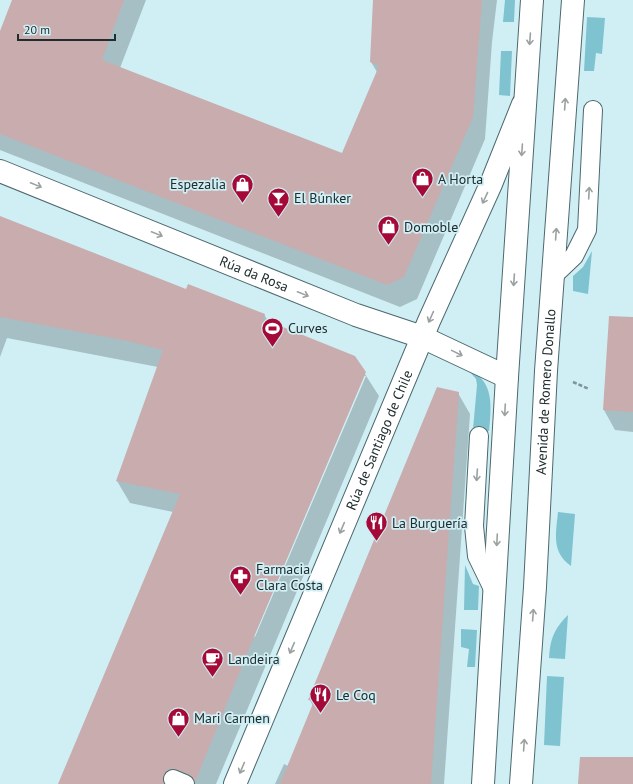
<svg xmlns="http://www.w3.org/2000/svg" width="633" height="784" font-family="'PT Sans',sans-serif">
<style>
.green{fill:#7fc3d1}
.shadow{fill:#0003;fill-rule:evenodd}
.building{fill:#c9acae}
.lines{fill:none;stroke-linecap:round;stroke-linejoin:round}
.service-casing{stroke:#4c686d;stroke-width:20}
.minor-casing{stroke:#4c686d;stroke-width:24}
.primary-casing{stroke:#4c686d;stroke-width:24}
.path{stroke:#7d9498;stroke-width:2.5;stroke-dasharray:4 2;stroke-linecap:butt}
.service{stroke:#fff;stroke-width:18}
.minor{stroke:#fff;stroke-width:22}
.primary{stroke:#fff;stroke-width:22}
.oneway{stroke:#9ba0a1}
.labels{text-anchor:middle;stroke-width:3.5;stroke-linejoin:round;paint-order:stroke}
.poi-label{font-size:14px;fill:#202c2e;stroke:#cfeff5;text-anchor:start}
.street-label{font-size:14px;fill:#202c2e;stroke:#cfeff5}
</style>
<rect width="100%" height="100%" fill="#cfeff5"/>
<g class="green">
<polygon points="505,0 515,0 514,22 503,22"/>
<polygon points="587,17 605,18 602,54 596,53 594,71 584,71"/>
<polygon points="501,51 512,51 510,96 499,95"/>
<polygon points="592,251 588,294 573,291 573,276 583,267"/>
<path d="M469 371C495 380 491 409 489 431L473 429 477 385 476 379Z"/>
<path d="M558 512 575 514 571 566C551 552 556 533 558 512Z"/>
<polygon points="465,565 473,584 479,586 478,610 464,610"/>
<path d="M568 615 565 659 549 658C550 639 554 629 568 615Z"/>
<polygon points="461,629 477,630 475,667 467,667 469,649 461,647"/>
<polygon points="547,676 564,677 560,746 544,745"/>
</g>
<g class="shadow">
<polygon points="13,0 146,0 120,68 342,154 377,72 371,62 374,0 497,0 492,42 485,139 417,299 400,307 0,150 0,34"/>
<path d="M0 218 187 290 264 314 269 323 354 357 379 396 216 784H59L173 512 130 503 117 481 158 367 7 338 0 357ZM364 376H366L255 637 254 636Z"/>
<polygon points="633,318 633,432 615,430 604,410"/>
<polygon points="458,393 470,414 444,784 275,784 284,764 288,766 313,706 310,700"/>
</g>
<g class="building">
<polygon points="12,0 124,0 102,60 342,153 379,66 370,62 373,0 482,0 473,117 404,277 387,285 0,134 0,31"/>
<polygon points="0,216 186,289 188,284 265,314 263,319 355,356 366,372 256,632 195,782 189,774 172,769 167,770 164,775 164,784 58,784 180,494 116,481 163,350 128,341 0,317"/>
<polygon points="609,316 633,317 633,412 603,410"/>
<polygon points="437,387 459,392 431,784 280,784 314,701 308,700"/>
<polygon points="580,757 633,757 633,784 578,784"/>
</g>
<g class="lines">
<defs>
<g id="service">
<polyline points="553,276 574,256 587,230 593,110"/>
<polyline points="479,436 474,526 477,556 494,591"/>
<polyline points="173,779 185,784"/>
</g>
<g id="minor">
<path id="s1" d="M0 171 356 315 422 337 507 377"/>
<path id="s2" d="M235 784 429 321 491 184 523 104"/>
</g>
<g id="primary">
<polyline points="483,784 507,377 532,0"/>
<path id="s3" d="M521 784 535 587 546 371 573 0"/>
</g>
</defs>
<use href="#service" class="service-casing"/>
<use href="#minor" class="minor-casing"/>
<use href="#primary" class="primary-casing"/>
<polyline class="path" points="573,382 589,389"/>
<use href="#service" class="service"/>
<use href="#minor" class="minor"/>
<use href="#primary" class="primary"/>
</g>
<defs><path id="oneway-shaft" d="M-6 0H5M1.5-3L5.5 0L1.5 3" fill="none" stroke-width="1.6" stroke-linecap="round" stroke-linejoin="round"/></defs>
<g class="oneway">
<use href="#oneway-shaft" transform="translate(530 39) rotate(94)"/>
<use href="#oneway-shaft" transform="translate(565 104) rotate(-86)"/>
<use href="#oneway-shaft" transform="translate(522 150) rotate(94)"/>
<use href="#oneway-shaft" transform="translate(36 185) rotate(22)"/>
<use href="#oneway-shaft" transform="translate(589 193) rotate(-87)"/>
<use href="#oneway-shaft" transform="translate(485 198) rotate(115)"/>
<use href="#oneway-shaft" transform="translate(157 234) rotate(22)"/>
<use href="#oneway-shaft" transform="translate(556 234) rotate(-86)"/>
<use href="#oneway-shaft" transform="translate(514 280) rotate(94)"/>
<use href="#oneway-shaft" transform="translate(303 294) rotate(22)"/>
<use href="#oneway-shaft" transform="translate(431 317) rotate(114)"/>
<use href="#oneway-shaft" transform="translate(457 353) rotate(26)"/>
<use href="#oneway-shaft" transform="translate(505 410) rotate(93)"/>
<use href="#oneway-shaft" transform="translate(477 475) rotate(94)"/>
<use href="#oneway-shaft" transform="translate(342 528) rotate(113)"/>
<use href="#oneway-shaft" transform="translate(497 540) rotate(93)"/>
<use href="#oneway-shaft" transform="translate(533 615) rotate(-86)"/>
<use href="#oneway-shaft" transform="translate(292 648) rotate(113)"/>
<use href="#oneway-shaft" transform="translate(524 745) rotate(-86)"/>
<use href="#oneway-shaft" transform="translate(242 768) rotate(113)"/>
</g>
<defs>
<symbol id="shop-pin" viewBox="-11 -11 22 30"><path d="M0 17L-7.5 6A9.5 9.5 0 1 1 7.5 6Z" fill="#a40938" stroke="#cfeff5"/><path d="M-5-2.5h2.3a2.7 3.5 0 0 1 5.4 0H5L5.5 6h-11ZM-1.5-2.5h3a1.5 2.3 0 0 0-3 0Z" fill="#fff"/></symbol>
<symbol id="bar-pin" viewBox="-11 -11 22 30"><path d="M0 17L-7.5 6A9.5 9.5 0 1 1 7.5 6Z" fill="#a40938" stroke="#cfeff5"/><path d="M-6-5H6L.8 .8V4.5H3.5V6h-7V4.5H-.8V.8Z" fill="#fff"/></symbol>
<symbol id="stadium-pin" viewBox="-11 -11 22 30"><path d="M0 17L-7.5 6A9.5 9.5 0 1 1 7.5 6Z" fill="#a40938" stroke="#cfeff5"/><path d="M0-5a6.5 5 0 1 0 0 10a6.5 5 0 1 0 0-10ZM-3.5-1.8h7v3.6h-7Z" fill="#fff"/></symbol>
<symbol id="restaurant-pin" viewBox="-11 -11 22 30"><path d="M0 17L-7.5 6A9.5 9.5 0 1 1 7.5 6Z" fill="#a40938" stroke="#cfeff5"/><path d="M-5-6h1v4h1v-4h1v4h1v-4h1v5L-1.5 .5V6h-2V.5L-5-1ZM5-6V6H3V1.5H1.5Q1.5-4 5-6Z" fill="#fff"/></symbol>
<symbol id="pharmacy-pin" viewBox="-11 -11 22 30"><path d="M0 17L-7.5 6A9.5 9.5 0 1 1 7.5 6Z" fill="#a40938" stroke="#cfeff5"/><path d="M-2-6h4v4h4v4h-4v4h-4v-4h-4v-4h4Z" fill="#fff"/></symbol>
<symbol id="cafe-pin" viewBox="-11 -11 22 30"><path d="M0 17L-7.5 6A9.5 9.5 0 1 1 7.5 6Z" fill="#a40938" stroke="#cfeff5"/><path d="M-5.5-4.5H6V0H3Q3 3.5 0 3.5H-2.5Q-5.5 3.5-5.5 0ZM3-3.2v2h1.7v-2ZM-6 4.5H4V6H-6Z" fill="#fff"/></symbol>
</defs>
<g fill-rule="evenodd">
<use href="#shop-pin" x="410" y="166" width="25" height="34"/>
<use href="#shop-pin" x="230" y="172" width="25" height="34"/>
<use href="#bar-pin" x="266" y="186" width="25" height="34"/>
<use href="#shop-pin" x="376" y="214" width="25" height="34"/>
<use href="#stadium-pin" x="260" y="316" width="25" height="34"/>
<use href="#restaurant-pin" x="364" y="510" width="25" height="34"/>
<use href="#pharmacy-pin" x="228" y="564" width="25" height="34"/>
<use href="#cafe-pin" x="200" y="646" width="25" height="34"/>
<use href="#restaurant-pin" x="308" y="682" width="25" height="34"/>
<use href="#shop-pin" x="166" y="706" width="25" height="34"/>
</g>
<g class="labels">
<g class="poi-label">
<text x="438" y="184">A Horta</text>
<text x="226" y="189" text-anchor="end">Espezalia</text>
<text x="294" y="203">El Búnker</text>
<text x="404" y="232">Domoble</text>
<text x="288" y="333">Curves</text>
<text x="392" y="528">La Burguería</text>
<text x="256" y="574">Farmacia<tspan x="256" dy="16">Clara Costa</tspan></text>
<text x="228" y="664">Landeira</text>
<text x="336" y="700">Le Coq</text>
<text x="194" y="723">Mari Carmen</text>
</g>
<g class="street-label">
<text dy="5" stroke="none"><textPath href="#s1" startOffset="274">Rúa da Rosa</textPath></text>
<text dy="5" stroke="none"><textPath href="#s3" startOffset="393">Avenida de Romero Donallo</textPath></text>
<text dy="5" stroke="none"><textPath href="#s2" startOffset="373">Rúa de Santiago de Chile</textPath></text>
</g>
</g>
<path d="M18 34v6h97v-6" fill="none" stroke="#202c2e" stroke-width="2"/>
<text x="24" y="34" font-size="12" fill="#202c2e" stroke="#cfeff5" stroke-width="3" paint-order="stroke">20 m</text>
</svg>
